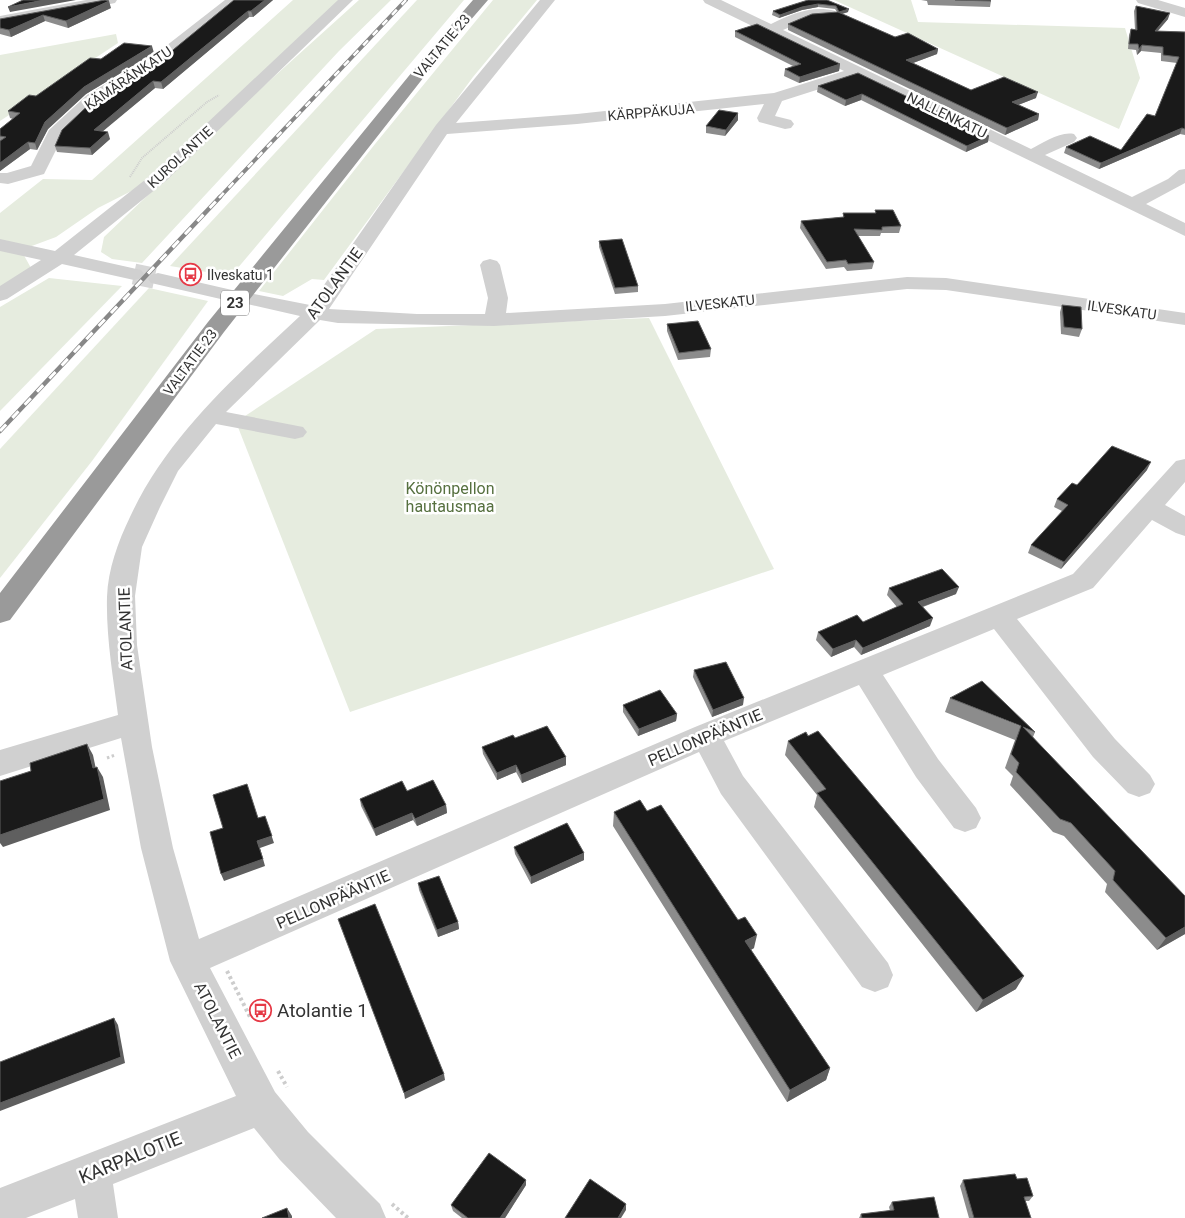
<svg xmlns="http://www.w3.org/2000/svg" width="1185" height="1218" font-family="Roboto,sans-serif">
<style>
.green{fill:#e6ecdf}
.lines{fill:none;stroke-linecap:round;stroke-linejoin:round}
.minor-tunnel{stroke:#d6d6d6;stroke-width:21;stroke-dasharray:21 11;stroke-linecap:butt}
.path-far2{stroke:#cdcdcd;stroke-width:2;stroke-dasharray:1 1;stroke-linecap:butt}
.path-far1{stroke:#cdcdcd;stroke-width:3;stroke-dasharray:2.5 2.5;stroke-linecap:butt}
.path{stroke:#cdcdcd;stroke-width:4;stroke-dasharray:3 3;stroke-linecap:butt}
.minor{fill:#d0d0d0;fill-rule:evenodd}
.highway{fill:#9a9a9a;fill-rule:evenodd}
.rail-far1-casing{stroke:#888;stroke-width:4}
.rail-casing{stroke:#888;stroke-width:4.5}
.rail-far1{stroke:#fff;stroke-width:2.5;stroke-dasharray:7;stroke-linecap:butt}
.rail{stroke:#fff;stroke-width:3;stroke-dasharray:9;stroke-linecap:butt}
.wall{fill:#8c8c8c}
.shaded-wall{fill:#5f5f5f}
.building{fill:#1a1a1a;stroke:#5f5f5f}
.labels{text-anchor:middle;stroke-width:5;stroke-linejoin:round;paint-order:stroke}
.far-street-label{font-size:14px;fill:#333;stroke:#fff}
.far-poi-label{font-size:14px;fill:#333;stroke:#fff;text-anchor:start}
.shield{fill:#fff;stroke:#707070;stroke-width:1}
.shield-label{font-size:15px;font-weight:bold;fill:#333}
.street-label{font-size:16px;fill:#333;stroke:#fff}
.park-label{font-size:16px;fill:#56703f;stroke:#fff}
.near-poi-label{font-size:19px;fill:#333;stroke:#fff;text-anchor:start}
.near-street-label{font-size:19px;fill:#333;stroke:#fff}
</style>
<rect width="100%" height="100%" fill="#fff"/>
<g class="green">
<polygon points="293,0 339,0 161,176 98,208 56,237 21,250 31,268 0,287 0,213 43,179 92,180"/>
<polygon points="359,0 391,0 339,51 142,263 112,259 101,252 104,237 237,110"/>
<polygon points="417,0 464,0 231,276 170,266"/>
<polygon points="493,0 537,0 473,77 324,280 312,279 283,296 259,291 375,144"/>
<polygon points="834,0 911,0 918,22 1125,28 1140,78 1119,129"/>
<polygon points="116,34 118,43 0,121 0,55"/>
<polygon points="49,278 122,286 0,411 0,307"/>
<polygon points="149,288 208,301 92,461 0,578 0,449"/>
<polygon points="649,318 774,569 350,712 236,422 376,329"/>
</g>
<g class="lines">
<polyline class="minor-tunnel" points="134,274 158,279"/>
<polyline class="path-far2" points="130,177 142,158 207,102 219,95"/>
<polyline class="path-far1" points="107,758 115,755"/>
<g class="path">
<polyline points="227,971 251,1019"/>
<polyline points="278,1071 287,1087"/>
<polyline points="392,1204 408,1218"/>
</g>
<g class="minor">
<polygon points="86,0 117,0 115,3 110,4 0,24 0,16"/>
<polygon points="225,0 241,0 169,59 99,101 63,136 44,174 8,184 0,183 0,173 7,173 31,166 49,130 87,95 157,53"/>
<polygon points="338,0 353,0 167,180 74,255 141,270 144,274 141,278 134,280 62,264 7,299 0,301 0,286 41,260 0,251 0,239 55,251 155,172"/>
<path d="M540 0H555L456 123 577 114 774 93 844 71 705 3 703 0H721L771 24C792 14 812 5 835 11L837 14 835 17 811 18 783 30 1031 149C1043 143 1060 131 1074 134L1077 138 1074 142 1045 155 1132 197 1168 179 1179 170 1185 169V183L1146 204 1185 223V236L857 77 782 101 775 116 791 120 794 124 791 128 785 129 759 122 757 118 764 104 577 124 447 134 329 309 417 314H485L488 298 480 265 483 261 490 259 497 261 500 265 508 298 506 313 665 304 907 277 946 278 1185 313V325L946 290 907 289 665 316 494 326 338 323 320 320 226 412 303 427 307 432 303 437 295 439 216 424 178 471 160 507 142 547 135 596 137 645 152 747 173 848 199 939 695 727 1073 574 1176 461 1185 459V482L1165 505 1185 516V536L1176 533 1152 520 1093 588 1017 619 1115 739 1150 775 1155 784 1150 793 1139 797 1128 793 1093 757 994 629 883 675 938 759 976 808 981 818 976 828 965 832 954 828 916 777 859 685 724 741 743 776 888 963 893 975 888 987 875 992 862 987 721 794 699 752 210 968 275 1092 308 1132 380 1204 386 1218H336L280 1160 254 1128 113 1184 118 1218H78L75 1199 26 1218H0V1188L236 1096 170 961 141 848 121 738 0 776V750L118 715C113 676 106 637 107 597 108 569 118 542 130 517 168 435 235 377 300 316L247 304 244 300 247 296 254 294 310 305 436 125Z"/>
<polygon points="1136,0 1158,0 1185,8 1185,17 1138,3"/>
<polygon points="158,273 232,290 235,294 232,298 225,300 151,283 148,279 151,275"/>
</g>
<polygon class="highway" points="473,0 488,0 449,45 224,332 10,620 0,623 0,593 208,322 439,39"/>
<defs>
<polyline id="rail-far1" points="219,198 406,0"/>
<polyline id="rail" points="0,431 220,197"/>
</defs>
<use href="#rail-far1" class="rail-far1-casing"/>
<use href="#rail" class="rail-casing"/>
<use href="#rail-far1" class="rail-far1"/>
<use href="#rail" class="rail"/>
</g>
<g class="wall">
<polygon points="234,0 273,0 253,17 249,17 163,89 155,88 102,131 110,139 92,155 57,152 55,146"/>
<polygon points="827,0 848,12 842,14 895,37 938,49 937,54 913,63 971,90 1036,98 1018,105 1039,114 1038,120 1005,135 788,30 788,24 837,12 835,9 818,7 802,10 779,18 772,15 773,11"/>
<polygon points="921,0 990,0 991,1 990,7 928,5 927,1"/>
<polygon points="1136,6 1168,19 1158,31 1185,32 1185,135 1180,134 1099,169 1064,153 1066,147 1121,150 1155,116 1177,63 1161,61 1161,53 1141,51 1137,55 1136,50 1128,49 1129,35 1131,29 1135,30 1134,11"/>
<polygon points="111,8 68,28 45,21 11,37 0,34 0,19"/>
<polygon points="735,31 840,64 839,71 799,83 784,76 785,69 793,66 735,37"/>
<polygon points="154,53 86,94 48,129 37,150 30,149 0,171 0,129 13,119 10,118 8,111 36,96 101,59"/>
<polygon points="858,73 988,142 966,152 861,100 845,106 817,92 818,86"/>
<polygon points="738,113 738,120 725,136 706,133 706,126"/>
<polygon points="875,210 901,226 899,233 881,233 880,236 858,236 874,262 872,269 847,271 844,267 826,269 800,228 801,221 843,217 843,213 875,213"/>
<polygon points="599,241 638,286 638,292 615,294 599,247"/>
<polygon points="1062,305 1082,329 1079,337 1061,334 1060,312"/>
<polygon points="667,324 711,349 710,357 678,360 667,331"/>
<polygon points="1147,470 1061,569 1028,553 1031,545 1062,511 1054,507 1057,499"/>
<polygon points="889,588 956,594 923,607 930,626 861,655 854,647 831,657 816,640 818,632 863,622 897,607 887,595"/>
<polygon points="694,670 743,705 712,717 693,677"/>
<polygon points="950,698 1035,732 1033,737 1185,934 1157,950 1105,892 1107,884 1064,836 1053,832 1010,785 1013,776 1005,768 1015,740 945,712"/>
<polygon points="623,705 677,714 676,721 638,736 623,712"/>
<polygon points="515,738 566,765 522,783 516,772 497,780 483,754 482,747"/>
<polygon points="788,741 1016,989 976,1012 814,807 817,795 785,755"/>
<polygon points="407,791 446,805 447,813 417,826 413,820 376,836 361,806 360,799"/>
<polygon points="647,811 754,948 751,950 830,1068 826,1080 787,1102 613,826 614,812"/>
<polygon points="514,847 584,860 531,884 515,854"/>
<polygon points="418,883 458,922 459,929 438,937 419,890"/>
<polygon points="1017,1179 1033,1196 1029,1201 1025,1201 1031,1218 969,1218 960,1186 963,1180"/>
<polygon points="526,1185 505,1218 462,1218 453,1211 451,1205"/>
<polygon points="892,1202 939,1218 859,1218 861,1214 890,1211 889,1207"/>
</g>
<g class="shaded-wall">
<polygon points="44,0 76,0 10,12 8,7"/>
<polygon points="265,0 273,0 253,17 251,11"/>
<polygon points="109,1 111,8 68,28 66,21"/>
<polygon points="818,4 818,7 802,10 779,18 780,15 802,7"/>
<polygon points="849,9 848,12 838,15 839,12"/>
<polygon points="248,11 249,17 163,89 161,82"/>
<polygon points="1170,13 1168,19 1153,36 1155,31"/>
<polygon points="43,15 45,21 11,37 9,30"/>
<polygon points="1142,45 1141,51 1137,55 1139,49"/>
<polygon points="152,46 154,53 86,94 48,129 37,150 35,143 45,122 84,87"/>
<polygon points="938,49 937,54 905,66 906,60"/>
<polygon points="840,64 839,71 799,83 800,77"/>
<polygon points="153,81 155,88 96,137 94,130"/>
<polygon points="1038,92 1036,98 1010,108 1012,102"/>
<polygon points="862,94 861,100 845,106 846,100"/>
<polygon points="738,113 738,120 725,136 726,130"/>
<polygon points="1039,114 1038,120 1005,135 1007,128"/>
<polygon points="1182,128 1180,134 1099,169 1101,163"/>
<polygon points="108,132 110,139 92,155 90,148"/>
<polygon points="989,136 988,142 966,152 967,146"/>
<polygon points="28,142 30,149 0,171 0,163"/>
<polygon points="1151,462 1147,470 1061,569 1064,562"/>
<polygon points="959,587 956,594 916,609 918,602"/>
<polygon points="933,618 930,626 861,655 863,648"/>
<polygon points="856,640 854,647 831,657 833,649"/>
<polygon points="744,698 743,705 712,717 713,710"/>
<polygon points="677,714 676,721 638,736 639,729"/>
<polygon points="87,744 93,755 98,779 93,768"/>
<polygon points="566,757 566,765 522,783 521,775"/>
<polygon points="516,765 516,772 497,780 497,773"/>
<polygon points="97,767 103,777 110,810 3,847 0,843 0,835"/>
<polygon points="446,805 447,813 417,826 415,819"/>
<polygon points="412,813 413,820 376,836 374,829"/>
<polygon points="265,816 274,843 260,848 265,866 224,881 221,874 257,841"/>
<polygon points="584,853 584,860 531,884 531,877"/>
<polygon points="458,922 459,929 438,937 437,930"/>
<polygon points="1185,927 1185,934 1157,950 1166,938"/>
<polygon points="757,935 754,948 743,954 745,941"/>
<polygon points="1024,976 1016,989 976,1012 983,1000"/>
<polygon points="114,1018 118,1025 125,1063 0,1111 0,1103"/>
<polygon points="830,1068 826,1080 787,1102 790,1090"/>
<polygon points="444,1074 445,1080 405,1099 404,1093"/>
<polygon points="526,1180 526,1185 505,1218 500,1218"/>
<polygon points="626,1204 626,1210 621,1218 618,1218"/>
<polygon points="287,1208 292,1216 292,1218 289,1218"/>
</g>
<g class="building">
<polygon points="23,0 44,0 8,7"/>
<polygon points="105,0 109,1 66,21 43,15 9,30 0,28 0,19"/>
<polygon points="234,0 265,0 251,11 248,11 161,82 153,81 94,130 108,132 90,148 55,146 62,130 98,96 168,54"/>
<polygon points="808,0 827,0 849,9 839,12 836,6 818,4 802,7 780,15 773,11"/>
<polygon points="955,0 990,0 991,1"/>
<polygon points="1136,6 1170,13 1155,31 1185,32 1185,129 1182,128 1101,163 1066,147 1090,136 1121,150 1147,114 1155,116 1179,57 1163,55 1163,47 1142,45 1139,49 1138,44 1129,44 1131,29 1137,30"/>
<polygon points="838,12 895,37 908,33 938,49 906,60 971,90 1004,77 1038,92 1012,102 1039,114 1007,128 788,24 812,14"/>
<polygon points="757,24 840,64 800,77 785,69 801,64 735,31"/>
<polygon points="124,43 152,46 84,87 45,122 35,143 28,142 0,163 0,141 6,137 0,136 0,129 20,113 8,111 29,95 36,96 90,58 101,59"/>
<polygon points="858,73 989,136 967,146 862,94 846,100 818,86"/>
<polygon points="719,110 738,113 726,130 706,126"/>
<polygon points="875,210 893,210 901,226 882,227 882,230 854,229 874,262 848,264 846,260 827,262 801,221 844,217 843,213 876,213"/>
<polygon points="622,239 638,286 615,288 599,241"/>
<polygon points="1062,305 1081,307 1082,329 1064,327"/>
<polygon points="698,321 711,349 679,353 667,324"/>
<polygon points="1112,446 1151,462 1064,562 1031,545 1068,505 1057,499 1072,483 1077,485"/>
<polygon points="942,569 959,587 918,602 933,618 863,648 856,640 833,649 818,632 857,615 863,622 903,604 889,588"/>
<polygon points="726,662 744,698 713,710 694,670"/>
<polygon points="982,681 1035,732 1023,727 1185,896 1185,927 1166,938 1113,880 1115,871 1071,823 1060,819 1016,772 1019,763 1011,754 1021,726 950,698"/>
<polygon points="660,690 677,714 639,729 623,705"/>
<polygon points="547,726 566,757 521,775 516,765 497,773 482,747 513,735 515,738"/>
<polygon points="818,731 1024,976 983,1000 817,793 826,789 788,741 806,732 808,736"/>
<polygon points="87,744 93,768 97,767 104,799 0,835 0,781 31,771 30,763"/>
<polygon points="433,780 446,805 415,819 412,813 374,829 360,799 402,781 407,791"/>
<polygon points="247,784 258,818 265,816 272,836 257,841 263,859 221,874 210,832 223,828 213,795"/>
<polygon points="640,800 647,811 661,805 738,920 745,917 757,935 745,941 830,1068 790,1090 614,812"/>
<polygon points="567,823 584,853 531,877 514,847"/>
<polygon points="439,876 458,922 437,930 418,883"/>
<polygon points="375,904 444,1074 404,1093 338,919"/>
<polygon points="114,1018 121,1057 0,1103 0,1062"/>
<polygon points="489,1153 526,1180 500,1218 468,1218 451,1205"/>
<polygon points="1015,1174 1017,1179 1027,1178 1033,1196 1024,1197 1031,1218 974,1218 963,1180"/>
<polygon points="590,1179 626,1204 618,1218 565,1218"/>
<polygon points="934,1197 939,1218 862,1218 861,1214 894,1210 892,1202"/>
<polygon points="287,1208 289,1218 262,1218"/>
</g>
<defs>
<symbol id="bus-ring" viewBox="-11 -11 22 22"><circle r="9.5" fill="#fff" stroke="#e63946" stroke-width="1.5"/><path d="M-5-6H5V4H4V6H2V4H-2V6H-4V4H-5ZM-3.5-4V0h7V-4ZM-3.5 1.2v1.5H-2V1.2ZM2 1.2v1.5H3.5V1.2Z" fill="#e63946"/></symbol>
</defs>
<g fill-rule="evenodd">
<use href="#bus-ring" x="178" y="262" width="25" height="25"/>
<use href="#bus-ring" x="248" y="998" width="25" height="25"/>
</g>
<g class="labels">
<g class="far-street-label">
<text transform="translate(442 46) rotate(-50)" y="5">VALTATIE 23</text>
<text transform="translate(128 78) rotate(-34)" y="5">KÄMÄRÄNKATU</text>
<text transform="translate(651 112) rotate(-5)" y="5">KÄRPPÄKUJA</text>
<text transform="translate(947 115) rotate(26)" y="5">NALLENKATU</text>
<text transform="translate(180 157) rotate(-43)" y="5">KUROLANTIE</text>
<text transform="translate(720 303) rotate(-6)" y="5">ILVESKATU</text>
<text transform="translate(1122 310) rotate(8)" y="5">ILVESKATU</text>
<text transform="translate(190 362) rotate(-53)" y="5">VALTATIE 23</text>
</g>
<g class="far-poi-label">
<text x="207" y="280">Ilveskatu 1</text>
</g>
<rect class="shield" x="221" y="290.5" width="28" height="25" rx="4"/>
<g class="shield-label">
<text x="235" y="308">23</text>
</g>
<g class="street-label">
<text transform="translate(334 283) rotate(-54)" y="6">ATOLANTIE</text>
<text transform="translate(125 629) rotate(-92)" y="6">ATOLANTIE</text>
<text transform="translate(705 737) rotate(-23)" y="6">PELLONPÄÄNTIE</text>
<text transform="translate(333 899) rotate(-24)" y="6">PELLONPÄÄNTIE</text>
<text transform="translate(218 1020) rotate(63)" y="6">ATOLANTIE</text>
</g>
<g class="park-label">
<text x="450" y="494">Könönpellon<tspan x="450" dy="18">hautausmaa</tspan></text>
</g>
<g class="near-poi-label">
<text x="277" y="1017">Atolantie 1</text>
</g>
<g class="near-street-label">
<text transform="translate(130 1157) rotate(-22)" y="7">KARPALOTIE</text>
</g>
</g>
</svg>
